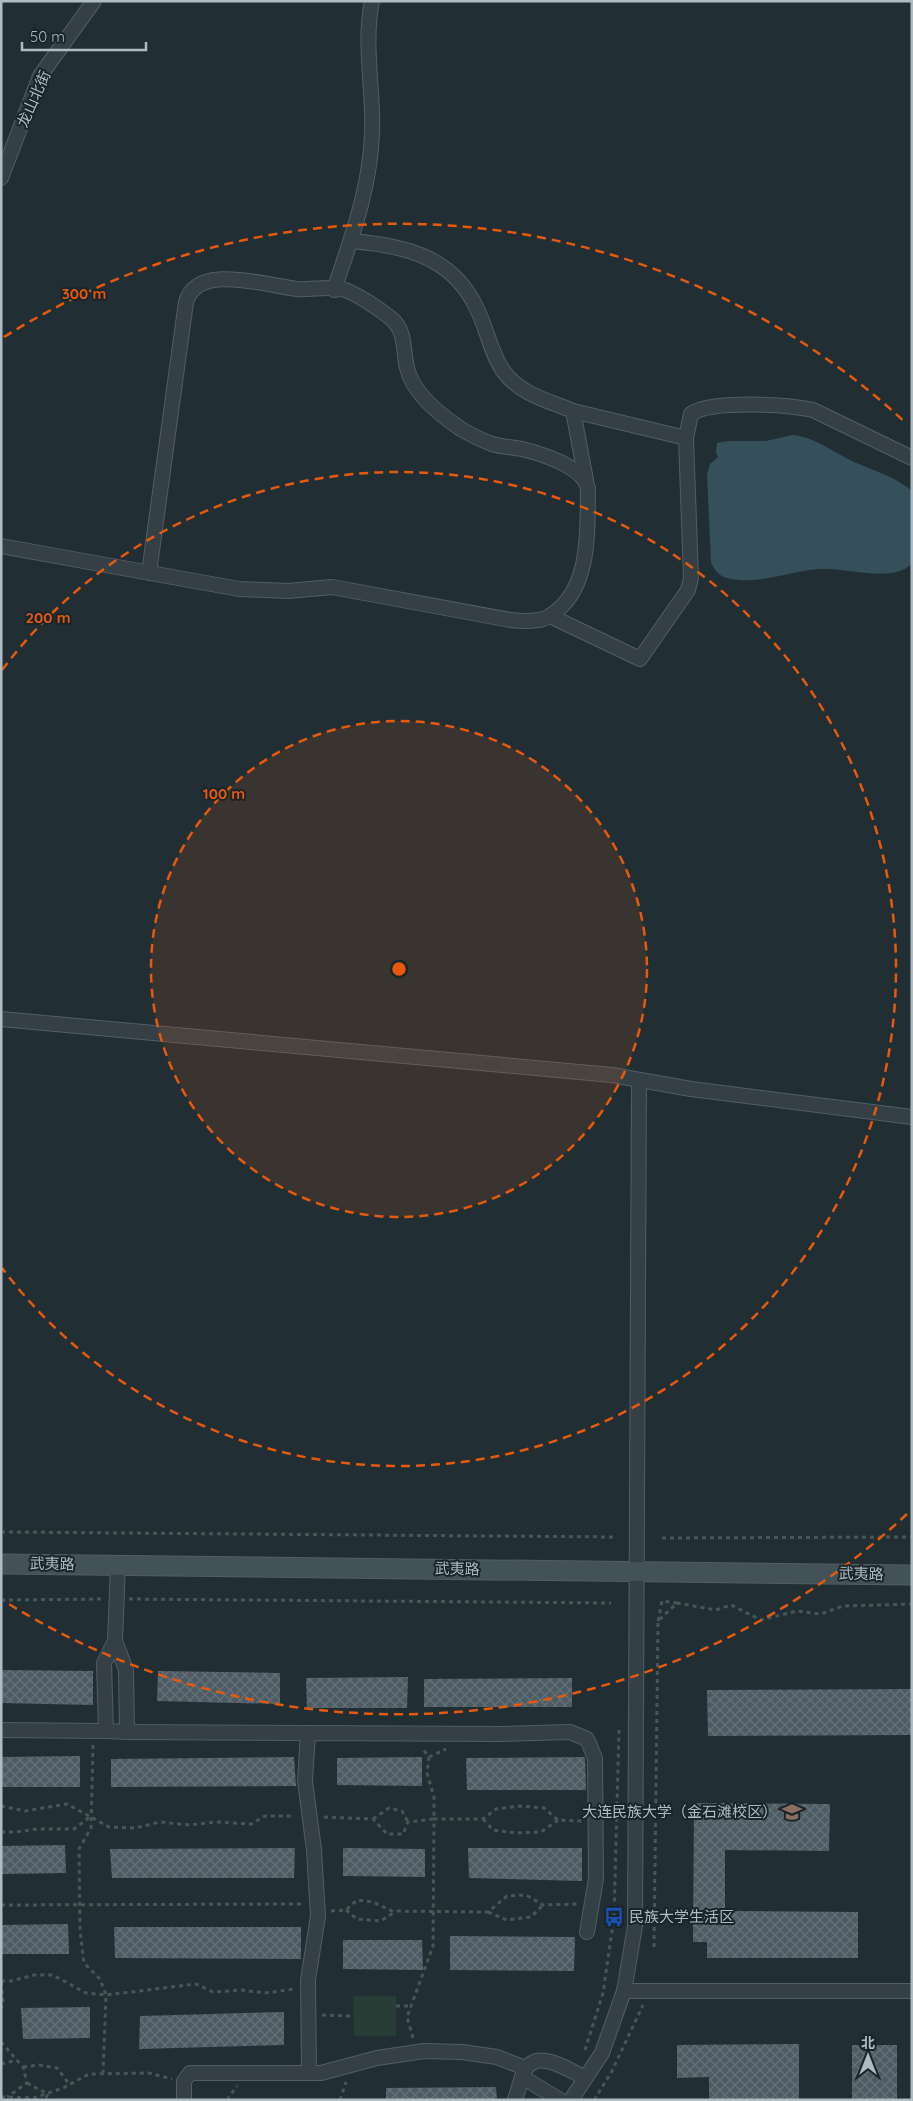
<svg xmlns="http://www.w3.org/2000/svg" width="913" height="2101" font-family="Quicksand,'Noto Sans SC',sans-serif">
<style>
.green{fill:#293d37}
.water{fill:#36505b}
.building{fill:url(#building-cross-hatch)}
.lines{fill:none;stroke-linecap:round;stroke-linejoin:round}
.street-casing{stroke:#525e64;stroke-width:16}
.secondary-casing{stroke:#525e64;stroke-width:21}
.path{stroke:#455855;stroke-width:3;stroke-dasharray:4 4;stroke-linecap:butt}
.street{stroke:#354046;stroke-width:14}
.secondary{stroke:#435159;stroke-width:19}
.ring{fill:none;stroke:#e8590c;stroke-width:2.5;stroke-dasharray:9 6}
.labels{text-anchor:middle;stroke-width:4;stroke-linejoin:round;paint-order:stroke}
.street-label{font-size:15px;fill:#afbcc3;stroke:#1a252a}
.poi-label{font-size:15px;fill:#afbcc3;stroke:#1a252a;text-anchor:end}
.centre{fill:#e8590c;stroke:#1a252a;stroke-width:2.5}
.ring-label{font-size:15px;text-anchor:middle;font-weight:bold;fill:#e8590c;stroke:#1a252a;stroke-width:4;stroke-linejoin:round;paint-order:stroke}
</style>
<defs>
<pattern id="building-cross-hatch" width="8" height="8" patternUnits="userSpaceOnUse" patternTransform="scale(1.25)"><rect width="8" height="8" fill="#4d5c64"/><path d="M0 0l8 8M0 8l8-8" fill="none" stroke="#647179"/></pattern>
</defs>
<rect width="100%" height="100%" fill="#212f35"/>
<polygon class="green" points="353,1996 396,1996 396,2036 354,2036"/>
<path class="water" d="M793 435C813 437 829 449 846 458 869 470 892 474 912 491V563C896 582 853 570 830 569 797 567 760 587 727 578 719 576 714 570 711 562L707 475 710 464 718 457 716 452 717 443 728 441H766Z"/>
<g class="building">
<polygon points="1,1670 93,1671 93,1705 1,1703"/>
<polygon points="158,1671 280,1673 280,1704 157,1701"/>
<polygon points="408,1677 407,1708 307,1708 306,1678"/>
<polygon points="572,1678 572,1707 424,1707 424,1679"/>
<polygon points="912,1689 912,1735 708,1736 707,1690"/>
<polygon points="80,1756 80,1787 1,1787 1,1757"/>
<polygon points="294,1757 296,1786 111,1787 111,1759"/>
<polygon points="422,1757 422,1786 337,1785 337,1758"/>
<polygon points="585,1757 586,1790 467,1790 466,1758"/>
<polygon points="694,1803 830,1804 829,1851 725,1850 725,1911 858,1912 858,1958 707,1958 707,1942 693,1942"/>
<polygon points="65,1845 66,1873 1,1874 1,1846"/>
<polygon points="295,1848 294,1878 112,1878 110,1849"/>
<polygon points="343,1848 425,1849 425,1877 343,1876"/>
<polygon points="468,1848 582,1848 582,1881 469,1878"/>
<polygon points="68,1924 69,1954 1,1954 1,1925"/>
<polygon points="114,1927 301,1927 301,1959 115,1958"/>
<polygon points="450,1936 575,1937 574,1971 450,1970"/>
<polygon points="343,1940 422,1940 423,1970 343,1969"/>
<polygon points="90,2007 90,2038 23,2039 21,2008"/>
<polygon points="284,2012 284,2045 139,2049 140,2016"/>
<polygon points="799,2044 799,2100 709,2100 709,2077 677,2078 677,2045"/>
<rect x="852" y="2045" width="45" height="55"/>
<polygon points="496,2087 497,2100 386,2100 386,2088"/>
</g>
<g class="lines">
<defs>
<g id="street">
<polyline points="1,178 40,76 94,1"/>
<path d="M350 241C403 245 453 256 477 309 487 329 491 354 504 372 520 394 549 401 573 411"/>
<path d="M334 290C351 239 370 189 372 134 374 90 363 45 372 1"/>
<polyline points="586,480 573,411 686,438"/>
<path d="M1 546 239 589 288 591 332 587 510 620C522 621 540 623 551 615 592 589 587 529 588 488 582 466 542 454 522 449 512 447 502 447 492 444 481 440 471 435 461 429 440 415 413 393 407 368 403 352 406 334 394 321 384 312 355 292 342 289 328 286 311 290 297 289 268 286 197 262 186 302L149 573"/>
<path d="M550 616 640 659 688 590 691 578 686 438 691 414C710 400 788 404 813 410L912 458"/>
<polyline points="1,1019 612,1075 691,1089 912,1117"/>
<polyline points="115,1641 126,1670 127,1732 106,1731 104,1663 115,1641 118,1565"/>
<polyline points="1,1730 106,1731"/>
<polyline points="127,1732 308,1733"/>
<polyline points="624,1991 912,1991"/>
<polyline points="309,2073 308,1980 318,1916 314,1850 305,1781 308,1733 500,1734 570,1732 587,1739 595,1758 596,1879 587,1932"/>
<polyline points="184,2100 184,2081 190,2073 321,2073 377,2058 424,2051 462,2052 497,2057 525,2068"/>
<polyline points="515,2100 522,2077"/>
<path d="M560 2100 522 2077C532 2045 566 2068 585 2078"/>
<polyline points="571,2100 602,2053 624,1991 635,1926 639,1080"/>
</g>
<polyline id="secondary" points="1,1564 912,1575"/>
</defs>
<use href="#street" class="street-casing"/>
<use href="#secondary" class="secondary-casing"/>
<g class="path">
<polyline points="1,1532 614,1537"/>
<polyline points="662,1538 912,1537"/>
<polyline points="129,1599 611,1603"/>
<polyline points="1,1600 103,1599"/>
<polyline points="658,1621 662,1601 677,1603"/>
<polyline points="93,1745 91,1828 79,1849 80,1930 84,1963 100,1979 106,1995 103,2073"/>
<polyline points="429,1757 446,1749"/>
<polyline points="1,1806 25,1811 67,1804 109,1827 135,1828 160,1822 189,1825 217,1822 251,1824 265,1816 295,1816"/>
<polyline points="324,1817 373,1819 387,1834 403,1834 408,1822 434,1819 434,1797 427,1773 429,1757 422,1748"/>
<polyline points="373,1819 389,1808 402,1811 408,1822"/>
<polyline points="483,1819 493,1830 515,1833 541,1832 558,1820"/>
<polyline points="1,1832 16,1832 37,1829 74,1829 91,1816"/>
<polyline points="1,1905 303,1904"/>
<polyline points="346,1910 357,1919 381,1921 396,1911"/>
<polyline points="331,1911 346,1910 357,1900 373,1902 392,1911 488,1912 507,1896 526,1895 543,1905 578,1904"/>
<polyline points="488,1912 507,1920 531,1917 543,1905"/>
<polyline points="654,1947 658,1621 677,1603 716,1610 731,1605 761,1620 797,1611 821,1614 843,1606 912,1604"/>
<polyline points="1,1981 11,1981 34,1975 53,1975 86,1993 106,1995 196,1984 213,1992 242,1990 265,1993 295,1989"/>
<polyline points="1,1982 3,2002 1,2009"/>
<polyline points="396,2006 412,2006"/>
<polyline points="322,2015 353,2016"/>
<polyline points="413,2038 407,2017 433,1946 434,1819 483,1819 496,1809 520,1806 544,1808 558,1820 582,1821"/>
<polyline points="1,2042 23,2067 27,2083 7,2097"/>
<polyline points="585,2050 603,1993 614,1917 619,1730"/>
<polyline points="1,2064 17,2060"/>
<polyline points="23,2067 39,2065 57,2068 70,2085"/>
<polyline points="27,2083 48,2094 45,2100"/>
<polyline points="1,2097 34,2098 63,2088 89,2074 149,2073 172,2079"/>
<polyline points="227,2100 237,2086"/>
<polyline points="340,2100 346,2082"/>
<polyline points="594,2100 611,2073 643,2005"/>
</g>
<use href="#street" class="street"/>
<use href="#secondary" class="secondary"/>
</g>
<circle cx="399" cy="969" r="248" fill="#e8590c" fill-opacity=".12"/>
<g class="ring">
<circle cx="399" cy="969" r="248"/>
<path d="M2 670A497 497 0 1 1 2 1268"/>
<path d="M907 1514A745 745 0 0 1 4 1601M4 337A745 745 0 0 1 907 424"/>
</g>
<defs>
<symbol id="university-bare" viewBox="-9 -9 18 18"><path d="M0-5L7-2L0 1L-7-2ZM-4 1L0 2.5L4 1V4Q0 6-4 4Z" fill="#8d6e63" stroke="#1a252a" stroke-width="2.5" paint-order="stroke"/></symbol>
<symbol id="bus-bare" viewBox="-9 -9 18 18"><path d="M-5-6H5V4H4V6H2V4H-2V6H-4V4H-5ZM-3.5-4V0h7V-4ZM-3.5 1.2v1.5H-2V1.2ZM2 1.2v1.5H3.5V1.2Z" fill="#1a4fb4" stroke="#1a252a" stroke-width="2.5" paint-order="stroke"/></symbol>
</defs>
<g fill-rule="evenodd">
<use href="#university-bare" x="778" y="1798" width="28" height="28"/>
<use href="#bus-bare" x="600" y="1903" width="28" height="28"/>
</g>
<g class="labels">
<g class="street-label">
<text transform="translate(34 99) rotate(-66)" y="5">龙山北街</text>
<text transform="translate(52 1564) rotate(1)" y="5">武夷路</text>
<text transform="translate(457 1569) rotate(1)" y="5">武夷路</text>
<text transform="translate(861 1574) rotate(1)" y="5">武夷路</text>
</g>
<g class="poi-label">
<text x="777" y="1817">大连民族大学（金石滩校区）</text>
<text x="629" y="1922" text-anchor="start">民族大学生活区</text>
</g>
</g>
<circle cx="399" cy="969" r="8" class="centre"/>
<g class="ring-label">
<text x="84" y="299">300 m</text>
<text x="48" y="623">200 m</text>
<text x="224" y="799">100 m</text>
</g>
<rect width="913" height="2101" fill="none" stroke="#afbcc3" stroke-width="5"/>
<g transform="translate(868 2056)" stroke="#1a252a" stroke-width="4" paint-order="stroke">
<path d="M0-4L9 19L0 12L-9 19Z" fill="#afbcc3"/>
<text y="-8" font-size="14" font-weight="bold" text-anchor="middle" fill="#afbcc3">北</text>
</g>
<path d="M22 42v8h124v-8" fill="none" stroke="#afbcc3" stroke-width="2.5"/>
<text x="30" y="42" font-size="15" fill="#afbcc3" stroke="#1a252a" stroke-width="4" paint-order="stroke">50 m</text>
</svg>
